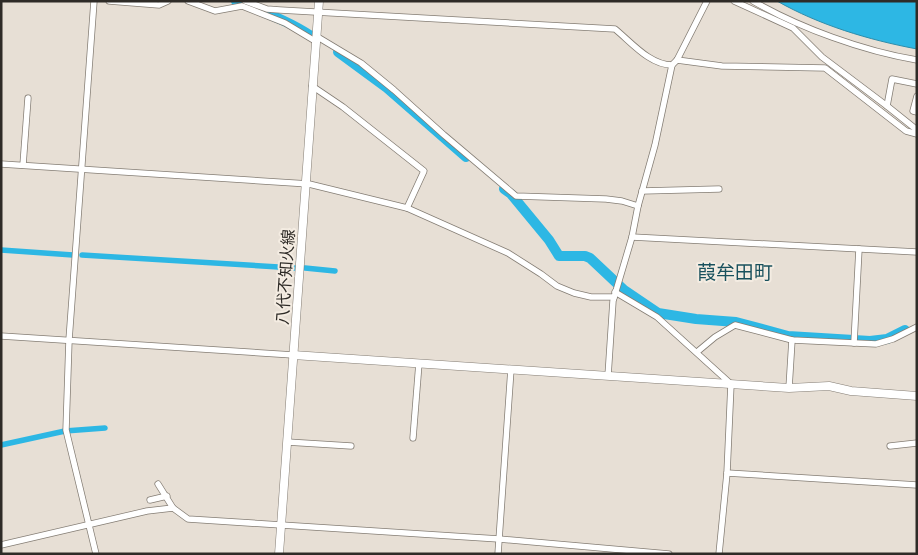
<svg xmlns="http://www.w3.org/2000/svg" width="918" height="555" font-family="Bitter,'Noto Sans JP',serif">
<style>
.water{fill:#2db7e4;stroke:#2d8dab}
.lines{fill:none;stroke-linecap:round;stroke-linejoin:round}
.canal{stroke:#2db7e4;stroke-width:5.5}
.river{stroke:#2db7e4;stroke-width:10}
.street-casing{stroke:#847d74;stroke-width:7}
.secondary-casing{stroke:#847d74;stroke-width:9}
.street{stroke:#fff;stroke-width:5.5}
.secondary{stroke:#fff;stroke-width:8}
.labels{text-anchor:middle;stroke-width:4;stroke-linejoin:round;paint-order:stroke}
.street-label{font-size:16px;fill:#2e2b27;stroke:#f4ece2}
.quarter-label{font-size:19px;fill:#19515d;stroke:#f4ece2}
</style>
<rect width="100%" height="100%" fill="#e7dfd5"/>
<path class="water" d="M777 1H917V49C869 40 819 25 777 1Z"/>
<g class="lines">
<g class="canal">
<polyline points="1,250 73,255"/>
<polyline points="82,255 295,268"/>
<polyline points="305,268 335,271"/>
<polyline points="1,445 65,431 105,428"/>
</g>
<g class="river">
<path d="M236 1C262 12 287 20 311 36"/>
<polyline points="338,52 387,88 466,157"/>
<polyline points="504,189 511,194 549,240 559,256 585,256 590,258 624,290 658,313 696,319 736,322 788,336 870,341 887,339 905,330"/>
</g>
<defs>
<g id="street">
<polyline points="94,1 69,340 66,430 96,554"/>
<polyline points="109,1 159,5 168,1"/>
<polyline points="188,1 215,11 242,6 285,23 315,41"/>
<path d="M245 1 267 9 280 10 615 29C632 43 650 65 672 65"/>
<polyline points="734,1 793,28 822,57 887,106 917,130"/>
<path d="M753 1C800 28 863 51 917 60"/>
<polyline points="316,36 361,63 394,90 444,135 516,196 606,199 622,201 638,206"/>
<polyline points="677,60 722,66 825,68 906,131 917,134"/>
<polyline points="312,86 343,107 424,171 407,208"/>
<polyline points="917,96 913,111 917,112"/>
<polyline points="887,106 892,79 917,84"/>
<polyline points="1,164 309,184 407,208 508,253 541,274 557,286 574,293 591,297 614,297"/>
<polyline points="23,165 28,98"/>
<polyline points="642,191 719,189"/>
<polyline points="632,237 917,252"/>
<polyline points="615,292 657,317 731,384 727,473 719,554"/>
<polyline points="1,336 293,355"/>
<polyline points="854,343 859,249"/>
<polyline points="697,352 715,337 735,325 792,340 876,344 893,339 917,327"/>
<polyline points="608,376 613,301 632,237 638,206 655,145 672,65 677,60 707,1"/>
<polyline points="789,388 792,340"/>
<polyline points="413,438 419,363"/>
<polyline points="287,442 351,446"/>
<polyline points="890,446 917,443"/>
<polyline points="727,473 917,485"/>
<polyline points="158,484 173,508"/>
<polyline points="150,500 167,496"/>
<polyline points="1,545 147,511 173,508 188,519 499,539 669,554"/>
<polyline points="498,554 511,369"/>
</g>
<g id="secondary">
<polyline points="293,355 789,388 829,386 851,391 917,396"/>
<polyline points="279,554 319,1"/>
</g>
</defs>
<use href="#street" class="street-casing"/>
<use href="#secondary" class="secondary-casing"/>
<use href="#street" class="street"/>
<use href="#secondary" class="secondary"/>
</g>
<g class="labels">
<g class="street-label">
<text transform="translate(285 277) rotate(-86)" y="6">八代不知火線</text>
</g>
<g class="quarter-label">
<text x="735" y="279">葭牟田町</text>
</g>
</g>
<rect width="918" height="555" fill="none" stroke="#2e2b27" stroke-width="5"/>
</svg>
